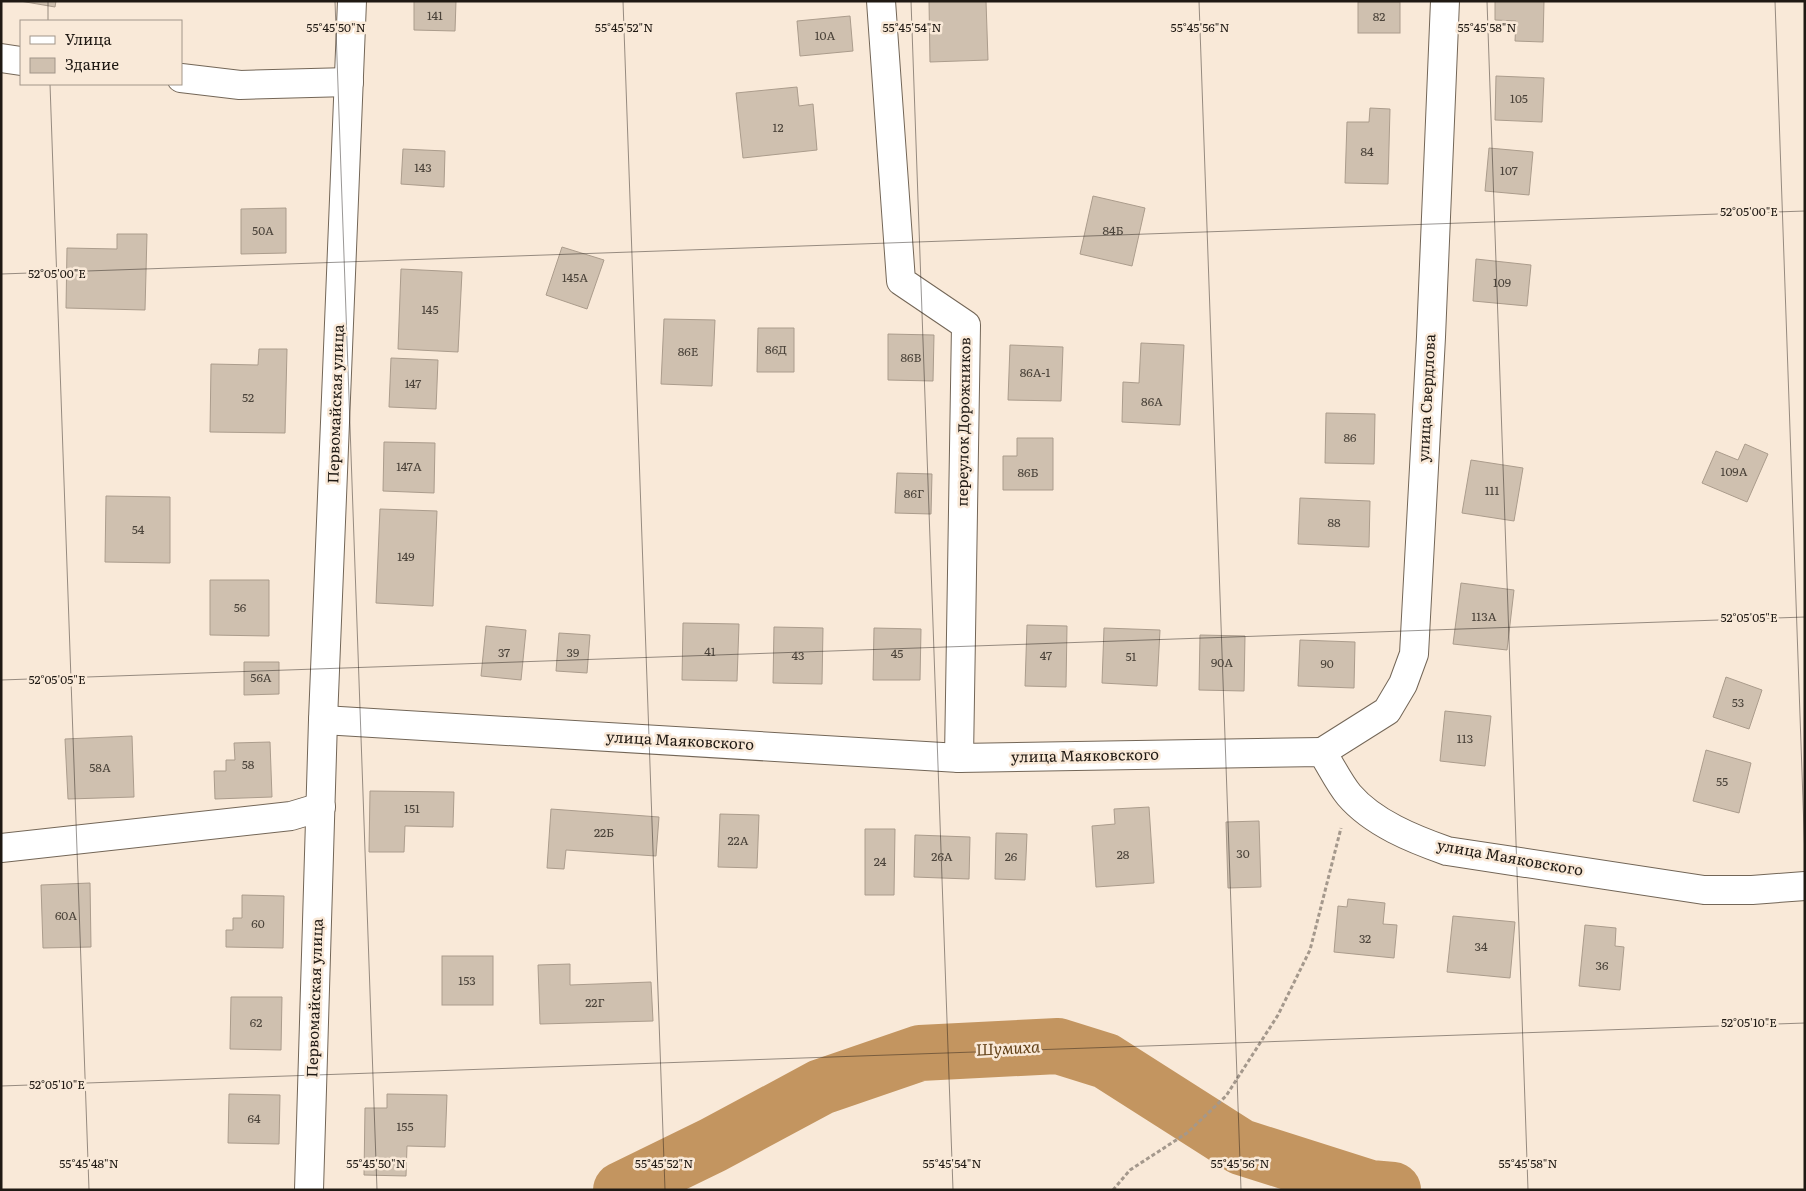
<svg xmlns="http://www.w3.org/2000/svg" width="1806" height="1191" font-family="Literata,serif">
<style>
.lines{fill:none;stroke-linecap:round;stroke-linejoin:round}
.river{stroke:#c39560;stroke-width:56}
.building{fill:#cfc0af;stroke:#ab9c8c}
.street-casing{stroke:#736657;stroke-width:30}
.path{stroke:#a4988c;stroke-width:3;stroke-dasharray:4 2.5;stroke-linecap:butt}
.street{stroke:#fff;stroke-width:28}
.ticks{fill:none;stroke:#1f1913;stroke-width:1;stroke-opacity:0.45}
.labels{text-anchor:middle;stroke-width:5;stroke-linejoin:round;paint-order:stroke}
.number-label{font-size:12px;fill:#4b433a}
.street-label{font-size:15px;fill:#1f1913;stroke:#f9e9d8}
.water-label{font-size:16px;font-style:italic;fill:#64431a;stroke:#f9e9d8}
.ticks-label{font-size:12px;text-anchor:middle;fill:#1f1913;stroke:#f9e9d8;stroke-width:5;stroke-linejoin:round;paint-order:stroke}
</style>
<rect width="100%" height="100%" fill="#f9e9d8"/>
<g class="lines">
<polyline class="river" points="621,1190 713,1145 821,1087 920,1053 1058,1046 1106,1061 1241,1147 1370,1188 1393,1190"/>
</g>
<g class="building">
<polygon points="20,1 56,1 55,7"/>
<polygon points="414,1 456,1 455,31 414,30"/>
<polygon points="929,1 986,1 988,60 930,62"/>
<polygon points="1495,1 1544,1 1543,42 1515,41 1516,21 1495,20"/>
<rect x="1358" y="2" width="42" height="31"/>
<polygon points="850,16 853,51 800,56 797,21"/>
<polygon points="1496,76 1544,78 1542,122 1495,120"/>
<polygon points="797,87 799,106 813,104 817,150 743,158 736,93"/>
<polygon points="1370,108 1390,109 1388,184 1345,183 1347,122 1369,122"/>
<polygon points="1489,148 1533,152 1529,195 1485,191"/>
<polygon points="403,149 445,151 444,187 401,184"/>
<polygon points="1093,196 1145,208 1132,266 1080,254"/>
<polygon points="286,208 286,253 241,254 241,209"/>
<polygon points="117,234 147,234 145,310 66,308 67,248 117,249"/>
<polygon points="562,247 604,260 587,309 546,295"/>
<polygon points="1476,259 1531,265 1527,306 1473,301"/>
<polygon points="401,269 462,272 458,352 398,349"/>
<polygon points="664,319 715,320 712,386 661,384"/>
<polygon points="758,328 794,328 794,372 757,372"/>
<polygon points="888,334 934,335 933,381 888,380"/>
<polygon points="1141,343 1184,345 1180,425 1122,422 1123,382 1139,383"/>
<polygon points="1010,345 1063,347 1061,401 1008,400"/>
<polygon points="259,349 287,349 285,433 210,432 211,364 258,365"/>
<polygon points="391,358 438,360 436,409 389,407"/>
<polygon points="1326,413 1375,414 1374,464 1325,463"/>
<polygon points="1017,438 1053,438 1053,490 1003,490 1003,456 1017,456"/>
<polygon points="384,442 435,443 434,493 383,491"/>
<polygon points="1745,444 1768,454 1747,502 1702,483 1716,451 1738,460"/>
<polygon points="1471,460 1523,468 1514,521 1462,513"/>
<polygon points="897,473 932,474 931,514 895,513"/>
<polygon points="106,496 170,497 170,563 105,562"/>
<polygon points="1300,498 1370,501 1369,547 1298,544"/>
<polygon points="380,509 437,511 433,606 376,603"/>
<polygon points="210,580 269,580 269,636 210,635"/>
<polygon points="1461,583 1514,590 1507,650 1453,644"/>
<polygon points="683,623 739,624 737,681 682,680"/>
<polygon points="1027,625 1067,626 1066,687 1025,686"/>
<polygon points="486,626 526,630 521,680 481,676"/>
<polygon points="774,627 823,628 822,684 773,683"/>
<polygon points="874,628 921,629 920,680 873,680"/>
<polygon points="1104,628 1160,630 1157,686 1102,683"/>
<polygon points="559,633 590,635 587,673 556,671"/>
<polygon points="1200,635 1245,636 1244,691 1199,690"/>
<polygon points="1300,640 1355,642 1354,688 1298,686"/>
<polygon points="244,662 279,662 279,694 244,695"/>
<polygon points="1726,677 1762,690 1749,729 1713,717"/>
<polygon points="1445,711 1491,716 1485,766 1440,761"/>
<polygon points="132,736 134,797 68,799 65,739"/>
<polygon points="270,742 272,797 215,799 214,771 226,771 226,760 235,760 234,743"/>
<polygon points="1706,750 1751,763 1739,813 1693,801"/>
<polygon points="370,791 454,792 453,827 405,826 404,852 369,852"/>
<polygon points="1149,807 1154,883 1096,887 1092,826 1115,824 1114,809"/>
<polygon points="551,809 659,817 656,856 566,850 564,869 547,868"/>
<polygon points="720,814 759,815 757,868 718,867"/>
<polygon points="1259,821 1261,887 1228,888 1226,822"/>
<polygon points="865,829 895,829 894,895 865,895"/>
<polygon points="996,833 1027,834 1025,880 995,879"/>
<polygon points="915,835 970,837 969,879 914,877"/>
<polygon points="90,883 91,947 43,948 41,885"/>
<polygon points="242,895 284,896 283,948 226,947 226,930 233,930 233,918 242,918"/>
<polygon points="1348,899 1385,903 1383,924 1397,925 1394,958 1334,952 1338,906 1347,907"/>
<polygon points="1453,916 1515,922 1510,978 1447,972"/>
<polygon points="1585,925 1616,928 1615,946 1624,947 1620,990 1579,986"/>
<rect x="442" y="956" width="51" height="49"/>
<polygon points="570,964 570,985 651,982 653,1021 540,1024 538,965"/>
<polygon points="231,997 282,997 281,1050 230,1049"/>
<polygon points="229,1094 280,1095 279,1144 228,1143"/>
<polygon points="387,1094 447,1095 445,1147 407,1146 406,1176 364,1175 365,1108 387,1108"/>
</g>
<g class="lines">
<defs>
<g id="street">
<polyline points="881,1 901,281 966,325 959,758"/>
<polyline points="1,58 21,61"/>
<polyline points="181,78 240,85 349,82"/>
<path d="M323 720 959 758 1322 752C1331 766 1339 783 1349 795 1373 823 1413 839 1447 851L1704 890H1752L1805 886"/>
<polyline points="1322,752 1387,711 1403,684 1414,654 1431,337 1445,1"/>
<polyline points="1,848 291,816 321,807"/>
<polyline points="309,1190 323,720 352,1"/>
</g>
</defs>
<use href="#street" class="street-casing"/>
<polyline class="path" points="1113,1190 1130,1170 1187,1133 1226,1096 1278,1015 1310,950 1341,828"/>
<use href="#street" class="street"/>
</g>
<path class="ticks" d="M48 1V21M335 1 377 1190M623 1 665 1190M911 1 953 1190M1199 1 1241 1190M1487 1 1528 1190M1775 1 1805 858M50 84 89 1190M1 274 1805 211M1 680 1805 617M1 1086 1805 1023"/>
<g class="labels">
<g class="number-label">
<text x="435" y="20">141</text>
<text x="1379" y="21">82</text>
<text x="825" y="40">10А</text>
<text x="1519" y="103">105</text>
<text x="778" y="132">12</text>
<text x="1367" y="156">84</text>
<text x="423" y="172">143</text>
<text x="1509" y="175">107</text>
<text x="263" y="235">50А</text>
<text x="1113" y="235">84Б</text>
<text x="575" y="282">145А</text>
<text x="1502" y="287">109</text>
<text x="430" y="314">145</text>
<text x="776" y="354">86Д</text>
<text x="688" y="356">86Е</text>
<text x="911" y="362">86В</text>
<text x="1035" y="377">86А-1</text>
<text x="413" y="388">147</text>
<text x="248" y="402">52</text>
<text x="1152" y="406">86А</text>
<text x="1350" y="442">86</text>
<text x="409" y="471">147А</text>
<text x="1734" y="476">109А</text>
<text x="1028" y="477">86Б</text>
<text x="1492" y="495">111</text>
<text x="914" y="498">86Г</text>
<text x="1334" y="527">88</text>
<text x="138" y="534">54</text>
<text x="406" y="561">149</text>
<text x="240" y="612">56</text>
<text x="1484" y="621">113А</text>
<text x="710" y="656">41</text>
<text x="504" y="657">37</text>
<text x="573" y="657">39</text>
<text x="897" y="658">45</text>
<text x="798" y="660">43</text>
<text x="1046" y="660">47</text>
<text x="1131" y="661">51</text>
<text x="1222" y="667">90А</text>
<text x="1327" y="668">90</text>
<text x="261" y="682">56А</text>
<text x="1738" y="707">53</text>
<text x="1465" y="743">113</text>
<text x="248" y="769">58</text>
<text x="100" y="772">58А</text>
<text x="1722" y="786">55</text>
<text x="412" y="813">151</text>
<text x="604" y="837">22Б</text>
<text x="738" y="845">22А</text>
<text x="1243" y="858">30</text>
<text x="1123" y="859">28</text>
<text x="942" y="861">26А</text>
<text x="1011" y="861">26</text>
<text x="880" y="866">24</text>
<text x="66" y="920">60А</text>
<text x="258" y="928">60</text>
<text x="1365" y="943">32</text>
<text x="1481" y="951">34</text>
<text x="1602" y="970">36</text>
<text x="467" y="985">153</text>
<text x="595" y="1007">22Г</text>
<text x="256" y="1027">62</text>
<text x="254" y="1123">64</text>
<text x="405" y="1131">155</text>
</g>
<g class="street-label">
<text transform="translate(1427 398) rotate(-87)" y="5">улица Свердлова</text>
<text transform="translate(336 404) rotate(-88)" y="5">Первомайская улица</text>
<text transform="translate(964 422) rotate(-89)" y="5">переулок Дорожников</text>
<text transform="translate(680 741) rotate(3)" y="5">улица Маяковского</text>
<text transform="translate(1085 756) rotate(-1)" y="5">улица Маяковского</text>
<text transform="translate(1510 858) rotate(10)" y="5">улица Маяковского</text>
<text transform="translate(315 998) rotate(-88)" y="5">Первомайская улица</text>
</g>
<g class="water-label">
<text transform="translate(1008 1048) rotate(-3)" y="6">Шумиха</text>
</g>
</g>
<g class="ticks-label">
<text x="336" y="32">55°45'50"N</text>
<text x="624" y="32">55°45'52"N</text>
<text x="912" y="32">55°45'54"N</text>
<text x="1200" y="32">55°45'56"N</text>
<text x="1487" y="32">55°45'58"N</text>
<text x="1749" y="216">52°05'00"E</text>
<text x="57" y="278">52°05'00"E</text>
<text x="1749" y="622">52°05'05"E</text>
<text x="57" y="684">52°05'05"E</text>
<text x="1749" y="1027">52°05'10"E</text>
<text x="57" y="1089">52°05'10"E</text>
<text x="89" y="1168">55°45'48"N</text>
<text x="376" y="1168">55°45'50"N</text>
<text x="664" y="1168">55°45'52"N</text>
<text x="952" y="1168">55°45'54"N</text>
<text x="1240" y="1168">55°45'56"N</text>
<text x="1528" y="1168">55°45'58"N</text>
</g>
<rect width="1806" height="1191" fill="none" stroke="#1f1913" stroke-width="5"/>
<rect x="20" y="20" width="162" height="65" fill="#f9e9d8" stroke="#a29689"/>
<rect x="30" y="36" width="25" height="8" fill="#ffffff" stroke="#a29689"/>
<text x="65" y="45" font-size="15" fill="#1f1913">Улица</text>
<rect x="30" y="58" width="25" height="15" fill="#cfc0af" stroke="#a29689"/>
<text x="65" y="70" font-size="15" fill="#1f1913">Здание</text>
</svg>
